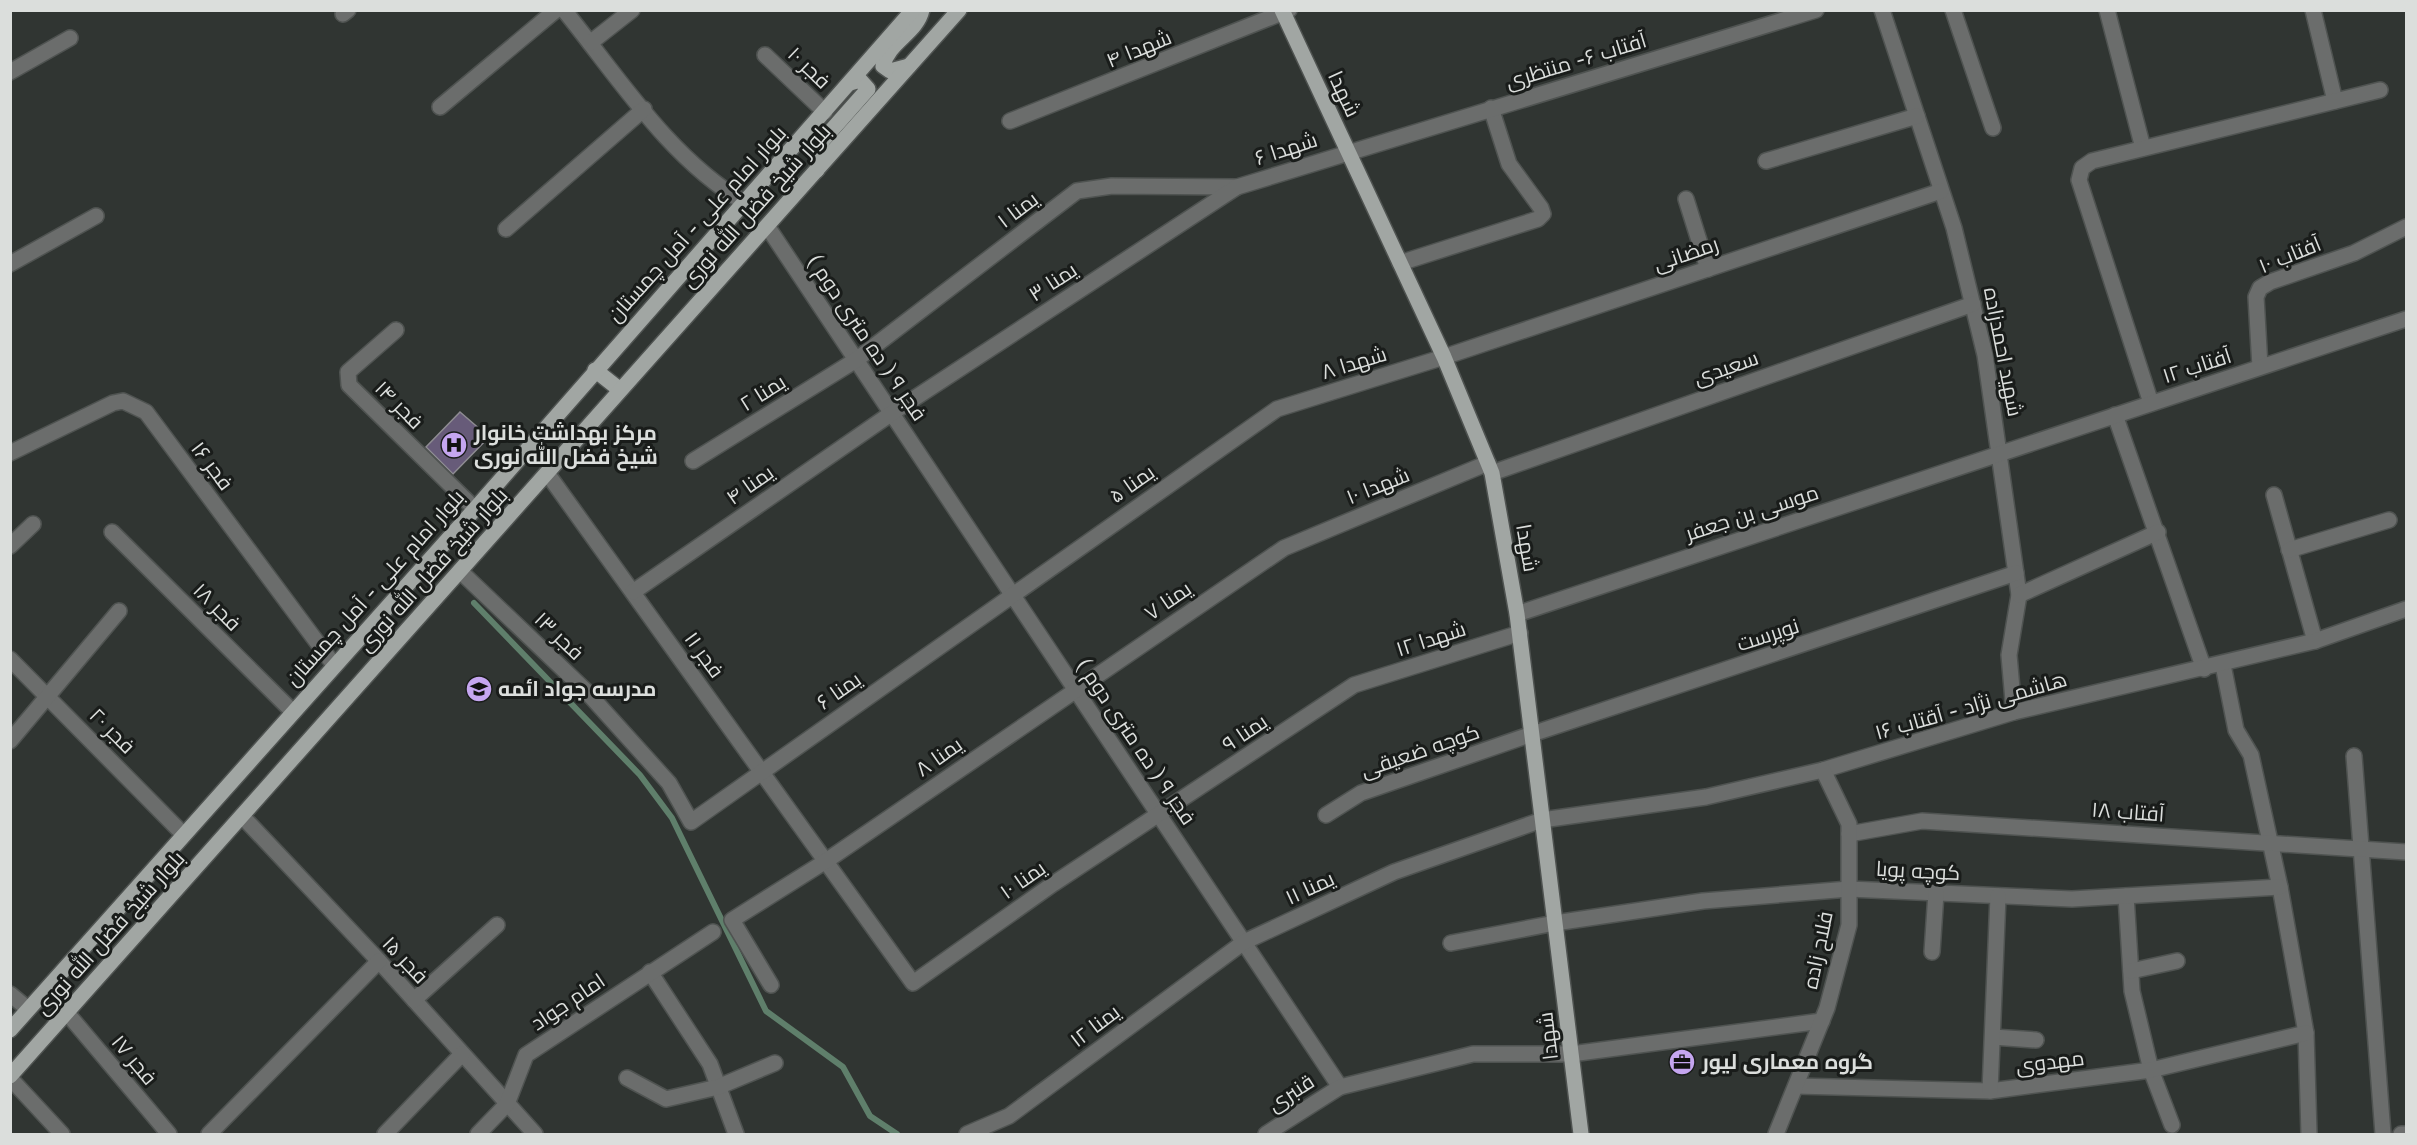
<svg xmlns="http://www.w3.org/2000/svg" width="2417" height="1145" font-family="'Libre Baskerville',Cairo,serif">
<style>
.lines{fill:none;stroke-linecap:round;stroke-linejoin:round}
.stream{stroke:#5f7f6b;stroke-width:6}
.building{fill:#675b79;stroke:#8e8c92;stroke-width:1.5}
.minor-casing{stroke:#4f5351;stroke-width:18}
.major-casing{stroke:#4f5351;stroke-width:18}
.minor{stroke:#6b6d6c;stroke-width:15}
.major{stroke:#a1a6a3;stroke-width:15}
.labels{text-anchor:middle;stroke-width:6;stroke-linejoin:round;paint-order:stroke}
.street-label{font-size:21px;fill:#dbdedc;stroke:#191c1a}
.poi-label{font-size:21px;font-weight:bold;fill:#dbdedc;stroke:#191c1a;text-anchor:start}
</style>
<rect width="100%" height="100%" fill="#303532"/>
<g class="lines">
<polyline class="stream" points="474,603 640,775 672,818 766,1011 843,1067 870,1116 897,1134"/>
</g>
<polygon class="building" points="460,412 489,437 453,474 426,447"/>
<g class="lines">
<defs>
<g id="minor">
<path d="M564 10C619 78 669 158 745 203"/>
<polyline points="1882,10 1954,228 1985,355 2019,595 2009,655 2014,712"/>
<polyline points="1953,10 1993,128"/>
<polyline points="2107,10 2143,148"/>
<polyline points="2313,10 2335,101"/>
<polyline points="343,14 348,10"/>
<polyline points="590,43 632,10"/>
<polyline points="765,55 825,112"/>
<polyline points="10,72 70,38"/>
<polyline points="440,107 556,10"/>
<polyline points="1010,121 1289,10"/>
<polyline points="1766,161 1917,116"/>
<polyline points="1686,199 1708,269"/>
<polyline points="767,226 1340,1087"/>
<polyline points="506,229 644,109"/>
<polyline points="1400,263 1538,219 1543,214 1541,208 1509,164 1491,108"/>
<polyline points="10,264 96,216"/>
<polyline points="396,330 348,372 349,385 475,509"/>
<polyline points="2260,367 2256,297 2260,288 2270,282 2354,253 2406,227"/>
<polyline points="2151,403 2079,180 2082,168 2092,161 2380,90"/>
<polyline points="2115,415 2204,669"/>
<polyline points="10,453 113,403 123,401 146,412 334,665"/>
<polyline points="693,461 856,360 1077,191 1112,186 1237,187"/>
<polyline points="547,473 913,983 1053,884 1354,685 1520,633"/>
<polyline points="1492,473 1973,304"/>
<polyline points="2274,495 2315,641"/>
<polyline points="112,532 292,711"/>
<polyline points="10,546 33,524"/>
<polyline points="2289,550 2389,520"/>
<polyline points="460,571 586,691 669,783 691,822 1277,409 1444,357 1941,191"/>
<polyline points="633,592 892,413 1237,187 1816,10"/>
<polyline points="2019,595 2158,532"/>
<polyline points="1517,614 2406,319"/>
<polyline points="10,659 183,834"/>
<polyline points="2223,665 2236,730 2251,755 2280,887 2306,1033 2309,1134"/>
<polyline points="10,741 119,611"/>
<polyline points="2354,756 2383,1134"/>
<polyline points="1326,815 1361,793 1532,734 2016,573"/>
<polyline points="242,816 379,961 535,1134"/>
<polyline points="1849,834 1922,821 2406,852"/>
<polyline points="2126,896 2132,991 2151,1070 2172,1125"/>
<polyline points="1451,943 1555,923 1703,901 1849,889 2072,899 2280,887"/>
<polyline points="1932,952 1936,893"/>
<polyline points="2131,971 2177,961"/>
<polyline points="650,972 710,1064 736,1134"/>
<polyline points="771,985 732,920 826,861 1284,548 1488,463"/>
<polyline points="10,994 28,1009"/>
<polyline points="414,1000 497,925"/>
<polyline points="67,1013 169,1134"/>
<polyline points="1993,1037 2036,1040"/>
<polyline points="10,1078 62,1134"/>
<polyline points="627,1078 666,1099 718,1087 775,1063"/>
<polyline points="1796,1086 1990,1091 2151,1070 2306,1033"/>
<polyline points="1990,1091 1998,896"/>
<polyline points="209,1134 379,961"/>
<polyline points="385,1134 462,1054"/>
<polyline points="478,1134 507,1104 526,1055 713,932"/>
<polyline points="967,1134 1009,1116 1244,942 1394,872 1542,820 1706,797 1823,770 2014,712 2315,641 2406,609"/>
<polyline points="1266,1134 1340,1087 1473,1054 1571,1054 1822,1021"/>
<polyline points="1776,1134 1827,1008 1849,925 1849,824 1823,770"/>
<polyline points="2401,1134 2406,1134"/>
</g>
<g id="major">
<polyline points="1282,10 1444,357 1492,473 1517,614 1581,1134"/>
<path d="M909 66 890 71 883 66C888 42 917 33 922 10"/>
<polyline points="817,170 822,141 868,89 860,80 850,83"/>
<polyline points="595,370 619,389"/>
<polyline points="10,1030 475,509 913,10"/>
<polyline points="10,1076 959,10"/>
</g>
</defs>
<use href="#minor" class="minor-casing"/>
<use href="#major" class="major-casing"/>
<use href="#minor" class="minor"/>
<use href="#major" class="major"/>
</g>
<defs>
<symbol id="hospital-disc" viewBox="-11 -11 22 22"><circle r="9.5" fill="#c5a6f0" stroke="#191c1a"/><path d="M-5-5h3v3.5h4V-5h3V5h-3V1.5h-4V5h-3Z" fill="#111"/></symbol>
<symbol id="school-disc" viewBox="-11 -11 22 22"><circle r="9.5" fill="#c5a6f0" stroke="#191c1a"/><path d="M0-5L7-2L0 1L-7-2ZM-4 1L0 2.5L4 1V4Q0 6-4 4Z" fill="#111"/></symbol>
<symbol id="office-disc" viewBox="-11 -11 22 22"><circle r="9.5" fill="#c5a6f0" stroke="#191c1a"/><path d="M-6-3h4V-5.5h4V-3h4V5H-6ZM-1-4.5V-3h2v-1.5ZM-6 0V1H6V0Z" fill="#111"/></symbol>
</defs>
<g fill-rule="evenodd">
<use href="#hospital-disc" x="439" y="430" width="30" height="30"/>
<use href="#school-disc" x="464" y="674" width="30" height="30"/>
<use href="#office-disc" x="1667" y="1047" width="30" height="30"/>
</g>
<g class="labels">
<g class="street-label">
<text transform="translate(1139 49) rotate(-22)" y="7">شهدا ۴</text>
<text transform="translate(1576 61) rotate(-17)" y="7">آفتاب ۶- منتظری</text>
<text transform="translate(809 68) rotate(44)" y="7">فجر ۱۰</text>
<text transform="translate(1344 94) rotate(65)" y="7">شهدا</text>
<text transform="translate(1286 149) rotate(-18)" y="7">شهدا ۶</text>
<text transform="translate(756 206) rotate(-48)" y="7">بلوار شیخ فضل الله نوری</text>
<text transform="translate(1018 210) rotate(-37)" y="7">یمنا ۱</text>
<text transform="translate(697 224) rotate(-48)" y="7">بلوار امام علی - آمل چمستان</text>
<text transform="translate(1686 254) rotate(-19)" y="7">رمضانی</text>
<text transform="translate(2290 255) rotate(-22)" y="7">آفتاب ۱۰</text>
<text transform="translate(1053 282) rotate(-33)" y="7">یمنا ۳</text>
<text transform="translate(867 338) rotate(56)" y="7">فجر ۹ ( ده متری دوم )</text>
<text transform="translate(2003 352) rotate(79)" y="7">شهید احمدزاده</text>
<text transform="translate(1354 363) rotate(-17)" y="7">شهدا ۸</text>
<text transform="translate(2197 366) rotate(-18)" y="7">آفتاب ۱۲</text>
<text transform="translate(1726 368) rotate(-19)" y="7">سعیدی</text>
<text transform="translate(763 393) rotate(-32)" y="7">یمنا ۲</text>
<text transform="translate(399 405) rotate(45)" y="7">فجر ۱۴</text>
<text transform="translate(212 466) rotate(53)" y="7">فجر ۱۶</text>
<text transform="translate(1132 484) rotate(-35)" y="7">یمنا ۵</text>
<text transform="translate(750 485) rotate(-35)" y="7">یمنا ۴</text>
<text transform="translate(1378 486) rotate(-22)" y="7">شهدا ۱۰</text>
<text transform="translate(1752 513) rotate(-18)" y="7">موسی بن جعفر</text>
<text transform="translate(1527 548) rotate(80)" y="7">شهدا</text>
<text transform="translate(433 570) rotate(-48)" y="7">بلوار شیخ فضل الله نوری</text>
<text transform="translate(375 588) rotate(-48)" y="7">بلوار امام علی - آمل چمستان</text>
<text transform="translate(1168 601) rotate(-34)" y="7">یمنا ۷</text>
<text transform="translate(217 607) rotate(45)" y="7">فجر ۱۸</text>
<text transform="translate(1768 635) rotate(-18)" y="7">نوپرست</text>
<text transform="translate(559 636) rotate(44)" y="7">فجر ۱۳</text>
<text transform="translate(1431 639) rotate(-18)" y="7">شهدا ۱۲</text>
<text transform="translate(704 655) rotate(54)" y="7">فجر ۱۱</text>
<text transform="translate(839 691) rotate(-35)" y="7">یمنا ۶</text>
<text transform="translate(1971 706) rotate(-16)" y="7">هاشمی نژاد - آقتاب ۱۶</text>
<text transform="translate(112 731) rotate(45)" y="7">فجر ۲۰</text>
<text transform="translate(1245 733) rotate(-34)" y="7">یمنا ۹</text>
<text transform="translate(1136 742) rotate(56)" y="7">فجر ۹ ( ده متری دوم )</text>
<text transform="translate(1420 751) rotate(-19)" y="7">کوچه ضعیقی</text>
<text transform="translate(939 757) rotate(-35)" y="7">یمنا ۸</text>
<text transform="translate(2128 812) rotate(4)" y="7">آفتاب ۱۸</text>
<text transform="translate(1918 871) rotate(3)" y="7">کوچه پویا</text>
<text transform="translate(1023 880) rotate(-35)" y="7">یمنا ۱۰</text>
<text transform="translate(1310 888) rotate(-25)" y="7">یمنا ۱۱</text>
<text transform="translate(110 933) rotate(-48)" y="7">بلوار شیخ فضل الله نوری</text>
<text transform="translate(1818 950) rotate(-78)" y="7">فلاح زاده</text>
<text transform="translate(405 960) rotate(47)" y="7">فجر ۱۵</text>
<text transform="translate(568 1002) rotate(-34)" y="7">امام جواد</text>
<text transform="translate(1095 1026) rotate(-37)" y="7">یمنا ۱۲</text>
<text transform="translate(1548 1036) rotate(-97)" y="7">شهدا</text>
<text transform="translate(134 1060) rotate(50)" y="7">فجر ۱۷</text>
<text transform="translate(2050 1062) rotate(-7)" y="7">مهدوی</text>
<text transform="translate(1291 1093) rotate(-33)" y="7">قنبری</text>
</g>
<g class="poi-label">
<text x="474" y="440">مرکز بهداشت خانوار<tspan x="474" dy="24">شیخ فضل الله نوری</tspan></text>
<text x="498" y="696">مدرسه جواد ائمه</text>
<text x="1702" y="1069">گروه معماری لیور</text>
</g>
</g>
<rect width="2417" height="1145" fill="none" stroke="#dbdedc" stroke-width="24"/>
</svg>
